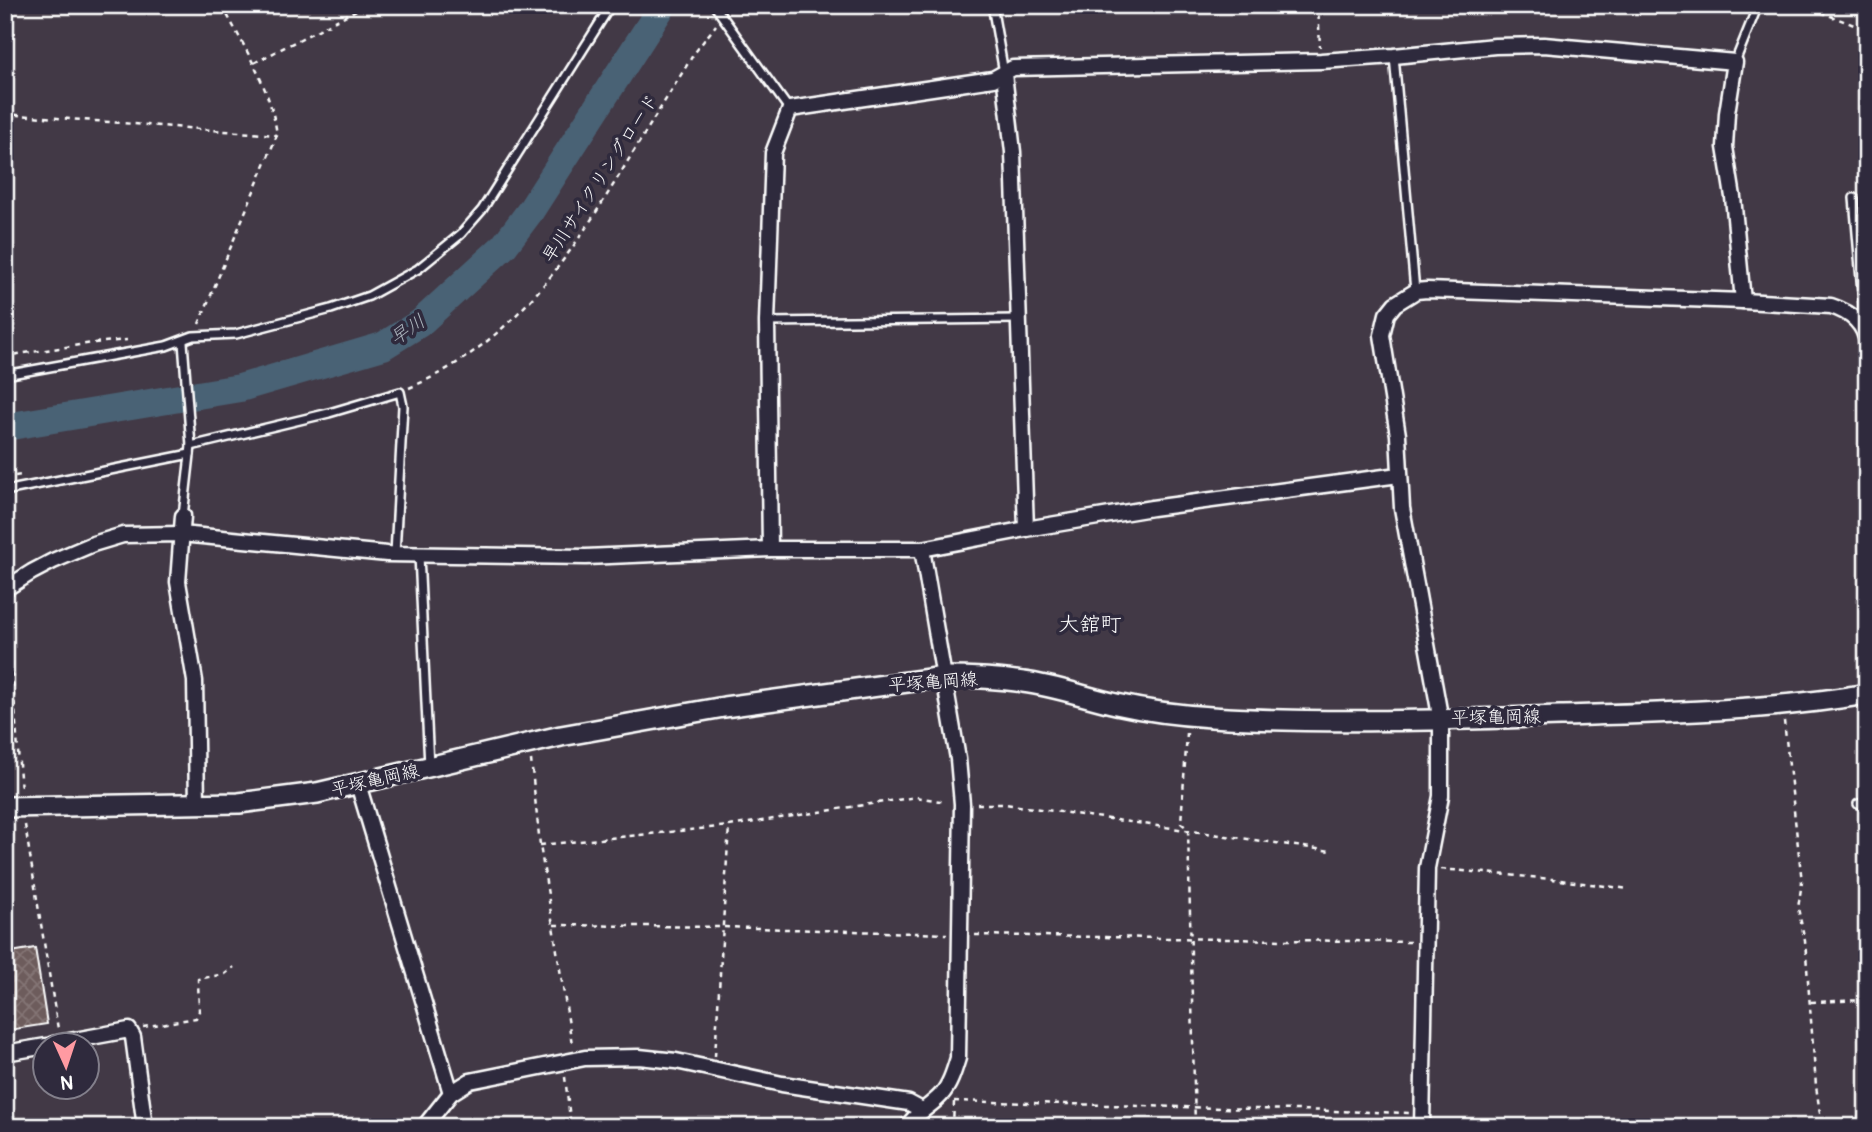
<svg xmlns="http://www.w3.org/2000/svg" width="1872" height="1132" font-family="Pangolin,'Klee One',sans-serif">
<style>
.lines{fill:none;stroke-linecap:round;stroke-linejoin:round}
.river{stroke:#4a6274;stroke-width:28}
.building{fill:url(#building-cross-hatch);stroke:#fff;stroke-width:2}
.service-casing{stroke:#fff;stroke-width:12}
.minor-casing{stroke:#fff;stroke-width:19}
.secondary-casing{stroke:#fff;stroke-width:24}
.path{stroke:#fff;stroke-width:2.5;stroke-dasharray:5 5;stroke-linecap:butt}
.service{stroke:#2f2a3d;stroke-width:7}
.minor{stroke:#2f2a3d;stroke-width:14}
.secondary{stroke:#2f2a3d;stroke-width:19}
.labels{text-anchor:middle;stroke-width:7;stroke-linejoin:round;paint-order:stroke}
.street-label{font-size:18px;fill:#fff;stroke:#2f2a3d}
.water-label{font-size:19px;font-style:italic;fill:#aeb8c0;stroke:#2f2a3d}
.quarter-label{font-size:21px;fill:#fff;stroke:#2f2a3d}
</style>
<defs>
<pattern id="building-cross-hatch" width="8" height="8" patternUnits="userSpaceOnUse" patternTransform="scale(1.75)"><rect width="8" height="8" fill="#6d5b5b"/><path d="M0 0l8 8M0 8l8-8" fill="none" stroke="#837474"/></pattern>
</defs>
<rect width="100%" height="100%" fill="#423946"/>
<filter id="ink" filterUnits="userSpaceOnUse"><feTurbulence type="fractalNoise" baseFrequency=".0143" numOctaves="2"/><feDisplacementMap in="SourceGraphic" scale="14" xChannelSelector="R" yChannelSelector="G"/><feConvolveMatrix kernelMatrix="1 2 1 2 8 2 1 2 1" color-interpolation-filters="sRGB"/></filter>
<g filter="url(#ink)">
<g class="lines">
<polyline class="river" points="5,427 240,388 383,346 420,323 504,246 531,210 663,5"/>
</g>
<polygon class="building" points="35,948 47,1024 9,1030 5,1018 5,953"/>
<g class="lines">
<defs>
<g id="service">
<polyline points="714,5 789,109"/>
<polyline points="992,5 1004,73"/>
<polyline points="1394,56 1415,291"/>
<polyline points="1735,62 1758,5"/>
<polyline points="1854,198 1864,315 1860,324"/>
<polyline points="767,322 1017,319"/>
<polyline points="5,375 166,346 193,336 236,334 331,309 369,296 418,269 461,234 482,210 611,5"/>
<polyline points="191,446 329,413 400,392 403,406 395,554"/>
<polyline points="5,491 190,454"/>
<polyline points="183,516 191,446 183,342"/>
<polyline points="419,555 429,766"/>
<polyline points="1858,804 1867,802"/>
</g>
<g id="minor">
<polyline points="1004,74 1013,152 1026,529"/>
<polyline points="183,516 178,582 195,681 197,804"/>
<polyline points="770,549 767,322 773,153 790,109 993,79 1013,68 1321,61 1394,56 1495,46 1544,45 1735,62 1727,113 1725,147 1733,197 1743,301"/>
<polyline points="5,589 32,572 53,561 93,544 123,535 181,534 387,554 586,557 770,549 922,549 1026,529 1152,508 1399,475"/>
<polyline points="358,784 451,1093"/>
<polyline points="53,1044 129,1030 133,1037 145,1127"/>
<polyline points="5,1053 46,1046"/>
<polyline points="424,1127 451,1093 470,1081 585,1058 639,1057 676,1061 782,1084 909,1103 922,1110"/>
<path d="M907 1127C916 1113 930 1107 941 1095 950 1085 954 1071 958 1058L962 804 958 759 922 549"/>
<path d="M1422 1127 1427 868 1441 796V721L1402 508 1398 435 1382 335 1387 314 1395 304 1416 291 1427 290 1743 301 1831 306C1850 312 1865 323 1867 344"/>
</g>
<path id="secondary" d="M5 807 239 803 317 793 561 736 724 707 944 677C971 677 997 678 1023 682 1055 686 1085 697 1116 704 1147 711 1179 715 1211 717 1326 724 1445 720 1560 716 1662 713 1766 711 1867 694"/>
</defs>
<use href="#service" class="service-casing"/>
<use href="#minor" class="minor-casing"/>
<use href="#secondary" class="secondary-casing"/>
<g class="path">
<polyline points="1318,5 1320,47"/>
<polyline points="1802,5 1867,30"/>
<polyline points="254,63 366,5"/>
<polyline points="5,114 277,135"/>
<path d="M199 324 277 135C271 88 244 47 222 5"/>
<polyline points="5,356 93,343 127,340"/>
<path d="M409 388C510 345 565 264 620 174 644 134 669 95 693 55L716 25"/>
<polyline points="5,477 23,475"/>
<polyline points="7,602 21,791"/>
<polyline points="1784,721 1802,882 1798,908 1805,941 1816,1086 1822,1127"/>
<polyline points="1187,733 1181,823 1188,829 1195,1127"/>
<polyline points="531,760 540,845 572,1044"/>
<polyline points="977,804 1005,804 1331,851"/>
<polyline points="25,825 58,1029"/>
<polyline points="540,845 729,826 916,797 946,802"/>
<polyline points="1441,869 1552,879 1629,889"/>
<polyline points="554,925 723,927 947,934"/>
<polyline points="975,935 1412,942"/>
<polyline points="1811,1002 1867,1000"/>
<polyline points="143,1027 196,1018 199,1011 198,979 225,974 234,967"/>
<polyline points="715,1056 729,826"/>
<polyline points="565,1077 571,1127"/>
<polyline points="954,1101 1409,1113"/>
<polyline points="953,1127 954,1102"/>
</g>
<use href="#service" class="service"/>
<use href="#minor" class="minor"/>
<use href="#secondary" class="secondary"/>
</g>
</g>
<g class="labels">
<g class="street-label">
<text transform="translate(600 178) rotate(-57)" y="6">早川サイクリングロード</text>
<text transform="translate(933 682) rotate(-4)" y="6">平塚亀岡線</text>
<text transform="translate(1496 717) rotate(-1)" y="6">平塚亀岡線</text>
<text transform="translate(375 780) rotate(-13)" y="6">平塚亀岡線</text>
</g>
<g class="water-label">
<text transform="translate(407 329) rotate(-34)" y="7">早川</text>
</g>
<g class="quarter-label">
<text x="1090" y="631">大舘町</text>
</g>
</g>
<rect width="1872" height="1132" fill="none" stroke="#2f2a3d" stroke-width="28"/>
<rect x="14" y="14" width="1844" height="1104" fill="none" stroke="#fff" stroke-width="2.5" filter="url(#ink)"/>
<g transform="translate(66 1066) rotate(177)"><circle r="33" fill="#2f2a3d" stroke="#827f8b" stroke-width="2"/>
<path d="M0-5L12 26L0 18L-12 26Z" fill="#ff9aa2"/>
<text y="-10" font-size="19" font-weight="bold" text-anchor="middle" fill="#ffffff">N</text>
</g>
</svg>
